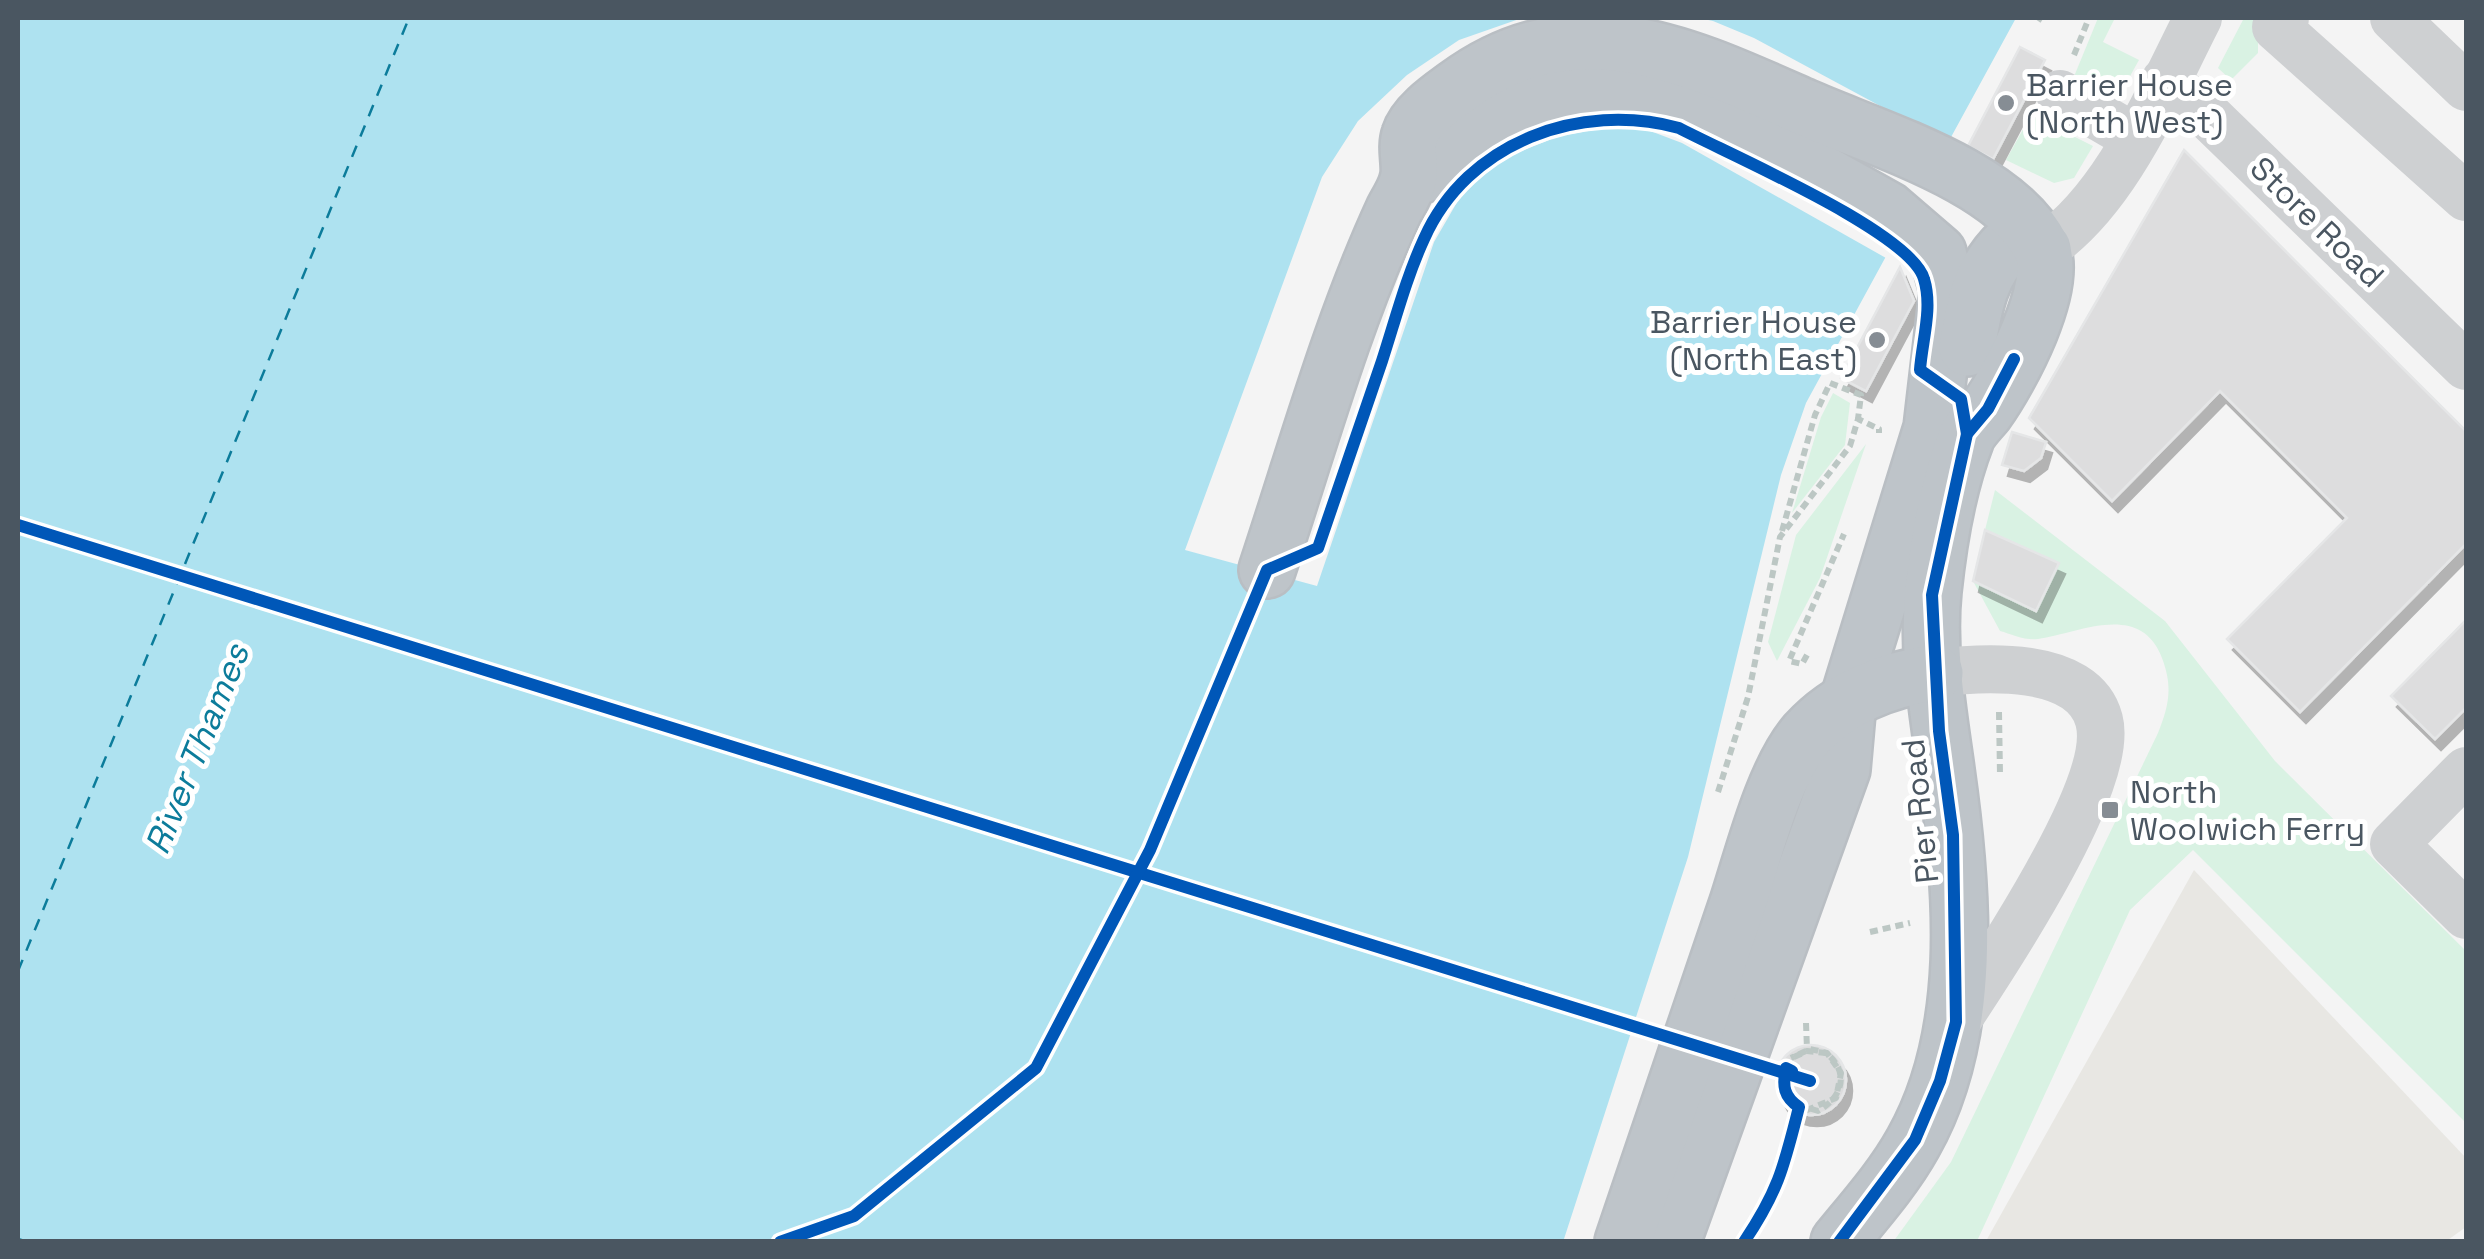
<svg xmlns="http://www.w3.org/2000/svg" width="2484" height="1259" font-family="'Space Grotesk',sans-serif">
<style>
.commercial{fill:#e8e7e3}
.green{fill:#d9f2e3}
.water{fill:#aee2f0}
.pier{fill:#f4f4f4}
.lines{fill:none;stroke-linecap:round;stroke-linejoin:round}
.ferry{stroke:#0c7c9b;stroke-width:2.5;stroke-dasharray:12 10;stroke-linecap:butt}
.building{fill:#ddddde;stroke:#e5e6e7;stroke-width:2.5;filter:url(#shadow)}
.highway-casing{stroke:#b9bec3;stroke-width:60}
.path{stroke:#bcc7c4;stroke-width:6;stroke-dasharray:8 5;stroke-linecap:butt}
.minor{stroke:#ced0d2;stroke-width:48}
.highway{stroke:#bec4c9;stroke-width:55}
.cycleway-casing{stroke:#fff;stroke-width:19}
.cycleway{stroke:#0057b8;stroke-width:12}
.poi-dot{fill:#868d94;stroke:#fff;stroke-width:4}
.labels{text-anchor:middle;stroke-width:10;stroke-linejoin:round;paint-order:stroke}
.poi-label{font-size:32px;fill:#4a5661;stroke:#fff;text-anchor:start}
.street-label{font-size:32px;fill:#4a5661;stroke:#fff}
.water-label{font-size:35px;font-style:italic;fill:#0c7c9b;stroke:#fff}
</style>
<defs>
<filter id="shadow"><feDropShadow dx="6" dy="11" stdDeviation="0" flood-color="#0004"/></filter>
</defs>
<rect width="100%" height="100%" fill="#f4f4f4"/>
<polygon class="commercial" points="2194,870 2466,1158 2466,1227 2445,1242 1986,1241"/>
<g class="green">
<polygon points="2098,18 2115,18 2103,42 2139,60 2115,103 2073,79"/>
<polygon points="2244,18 2265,18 2258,28 2258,53 2231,80 2218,68"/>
<polygon points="2031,115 2093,146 2074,178 2054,183 2006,160"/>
<polygon points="1833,393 1850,403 1845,445 1792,513 1821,417"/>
<polygon points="1866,444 1820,578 1777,661 1768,642 1796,535"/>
<path d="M1995 490 2165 621 2275 761 2466 951V1123L2193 850 2130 910 1977 1241 1893 1242 1951 1162 2158 733C2169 705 2173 687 2162 658 2140 600 2077 634 2038 639 2026 641 2011 634 2000 631L1973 581 2036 610 2058 564 1985 530Z"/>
</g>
<polygon class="water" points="18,18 2016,18 1806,403 1781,475 1688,857 1563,1242 18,1241"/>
<polygon class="pier" points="1522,18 1699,18 1713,21 1754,38 1949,143 1886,258 1682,143 1645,129 1612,127 1559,136 1504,158 1463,192 1434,242 1317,586 1185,550 1322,177 1358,121 1407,75 1459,40"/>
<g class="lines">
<g class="ferry">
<polyline points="18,971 409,18"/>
<polyline points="18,1239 28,1242"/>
<polyline points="780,1242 854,1216 1036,1068 1150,850 1257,594"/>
</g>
</g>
<g class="building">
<polygon points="2020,47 2045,60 1993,159 1968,146"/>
<polygon points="2184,150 2466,431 2466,544 2300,712 2227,639 2347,518 2220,391 2112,501 2029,418"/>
<polygon points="1900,267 1914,301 1866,391 1841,378"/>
<polygon points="2012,432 2046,442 2041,458 2024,471 2002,465"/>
<polygon points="1985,530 2059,563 2036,611 1973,581"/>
<polygon points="2466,620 2466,708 2435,739 2391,696"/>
<circle cx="1811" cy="1080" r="35"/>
</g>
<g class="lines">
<defs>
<g id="highway">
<polyline points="1409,179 1443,168 1499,118 1563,93 1619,88 1684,100 1768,143 1888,210 1938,253 1948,291 1932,428 1848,701 1842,769 1672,1242"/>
<path d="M1967 348C1974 306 1979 272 2011 242L2043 249"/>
<path d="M1267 570C1307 450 1341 325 1394 210 1399 201 1406 190 1408 180 1412 166 1405 149 1410 135 1416 116 1441 99 1456 88 1574 0 1687 55 1804 107 1874 138 2006 176 2041 247 2060 285 2009 379 1986 411 1979 420 1970 428 1966 438 1948 484 1938 543 1933 591 1927 650 1938 712 1946 770 1963 890 1975 1034 1913 1143 1893 1179 1865 1210 1839 1242"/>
<path d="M1623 1242C1661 1129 1700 1016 1738 903 1754 854 1774 772 1807 734 1840 698 1887 679 1935 673"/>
</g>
</defs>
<use href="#highway" class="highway-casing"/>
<g class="path">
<polyline points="2038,21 2040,18"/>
<polyline points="2074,55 2089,18"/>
<polyline points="1782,531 1815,415 1830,383 1861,395 1858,419"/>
<polyline points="1807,655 1802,664 1789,661 1844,534"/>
<polyline points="1999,712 2000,775"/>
<polyline points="1718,792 1748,697 1780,537 1850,446 1858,419 1879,429 1879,433"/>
<polyline points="1870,932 1910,923"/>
<polyline points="1806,1023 1807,1049"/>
<polyline points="1786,1068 1810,1081"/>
<polyline points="1782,1082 1787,1097 1807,1110 1836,1098 1841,1073 1827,1053 1810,1049 1791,1058"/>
<polyline points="1783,1084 1790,1100 1799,1107 1792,1140"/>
<path d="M1782 1088 1790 1102 1818 1111C1843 1097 1850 1072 1826 1053L1807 1051 1792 1058"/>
</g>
<g class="minor">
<polyline points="2285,18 2276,27 2466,197"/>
<polyline points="2394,18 2466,87"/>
<polyline points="2165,81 2200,108 2466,366"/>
<polyline points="2060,94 2134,137"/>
<path d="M2043 249C2116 201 2159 94 2198 18"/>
<path d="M1935 673C1982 667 2083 660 2099 720 2116 783 1993 966 1956 1022"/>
<polyline points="2466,771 2394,844 2466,915"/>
</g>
<use href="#highway" class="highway"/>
<defs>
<g id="cycleway">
<polyline points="18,525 1810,1081"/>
<path d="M780 1242 854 1216 1036 1068 1150 850 1267 570 1318 548C1339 486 1360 424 1382 361 1395 321 1406 278 1424 239 1467 142 1580 101 1679 128 1728 154 1911 232 1924 279 1933 308 1922 341 1920 370L1961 399 1967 434"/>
<path d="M1744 1242C1779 1190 1784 1166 1799 1107 1784 1097 1782 1086 1786 1068L1792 1071"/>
<polyline points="1839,1242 1915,1140 1940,1081 1956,1022 1953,835 1939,731 1932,595 1967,434 1988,409 2014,359"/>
</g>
</defs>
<use href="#cycleway" class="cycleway-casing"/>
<use href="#cycleway" class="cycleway"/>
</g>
<g class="poi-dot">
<circle cx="2006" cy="103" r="10"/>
<circle cx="1877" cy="340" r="10"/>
<rect x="2100" y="800" width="20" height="20" rx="5"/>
</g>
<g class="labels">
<g class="poi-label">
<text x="2026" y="96">Barrier House<tspan x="2026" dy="37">(North West)</tspan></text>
<text x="1857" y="333" text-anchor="end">Barrier House<tspan x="1857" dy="37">(North East)</tspan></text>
<text x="2130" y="803">North<tspan x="2130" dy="37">Woolwich Ferry</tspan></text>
</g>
<g class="street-label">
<text transform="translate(2317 222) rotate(44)" y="11">Store Road</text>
<text transform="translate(1920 811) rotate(-96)" y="11">Pier Road</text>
</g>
<g class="water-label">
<text transform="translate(197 749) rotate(-68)" y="12">River Thames</text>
</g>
</g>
<rect width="2484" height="1259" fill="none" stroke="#4a5661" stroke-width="40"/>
</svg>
